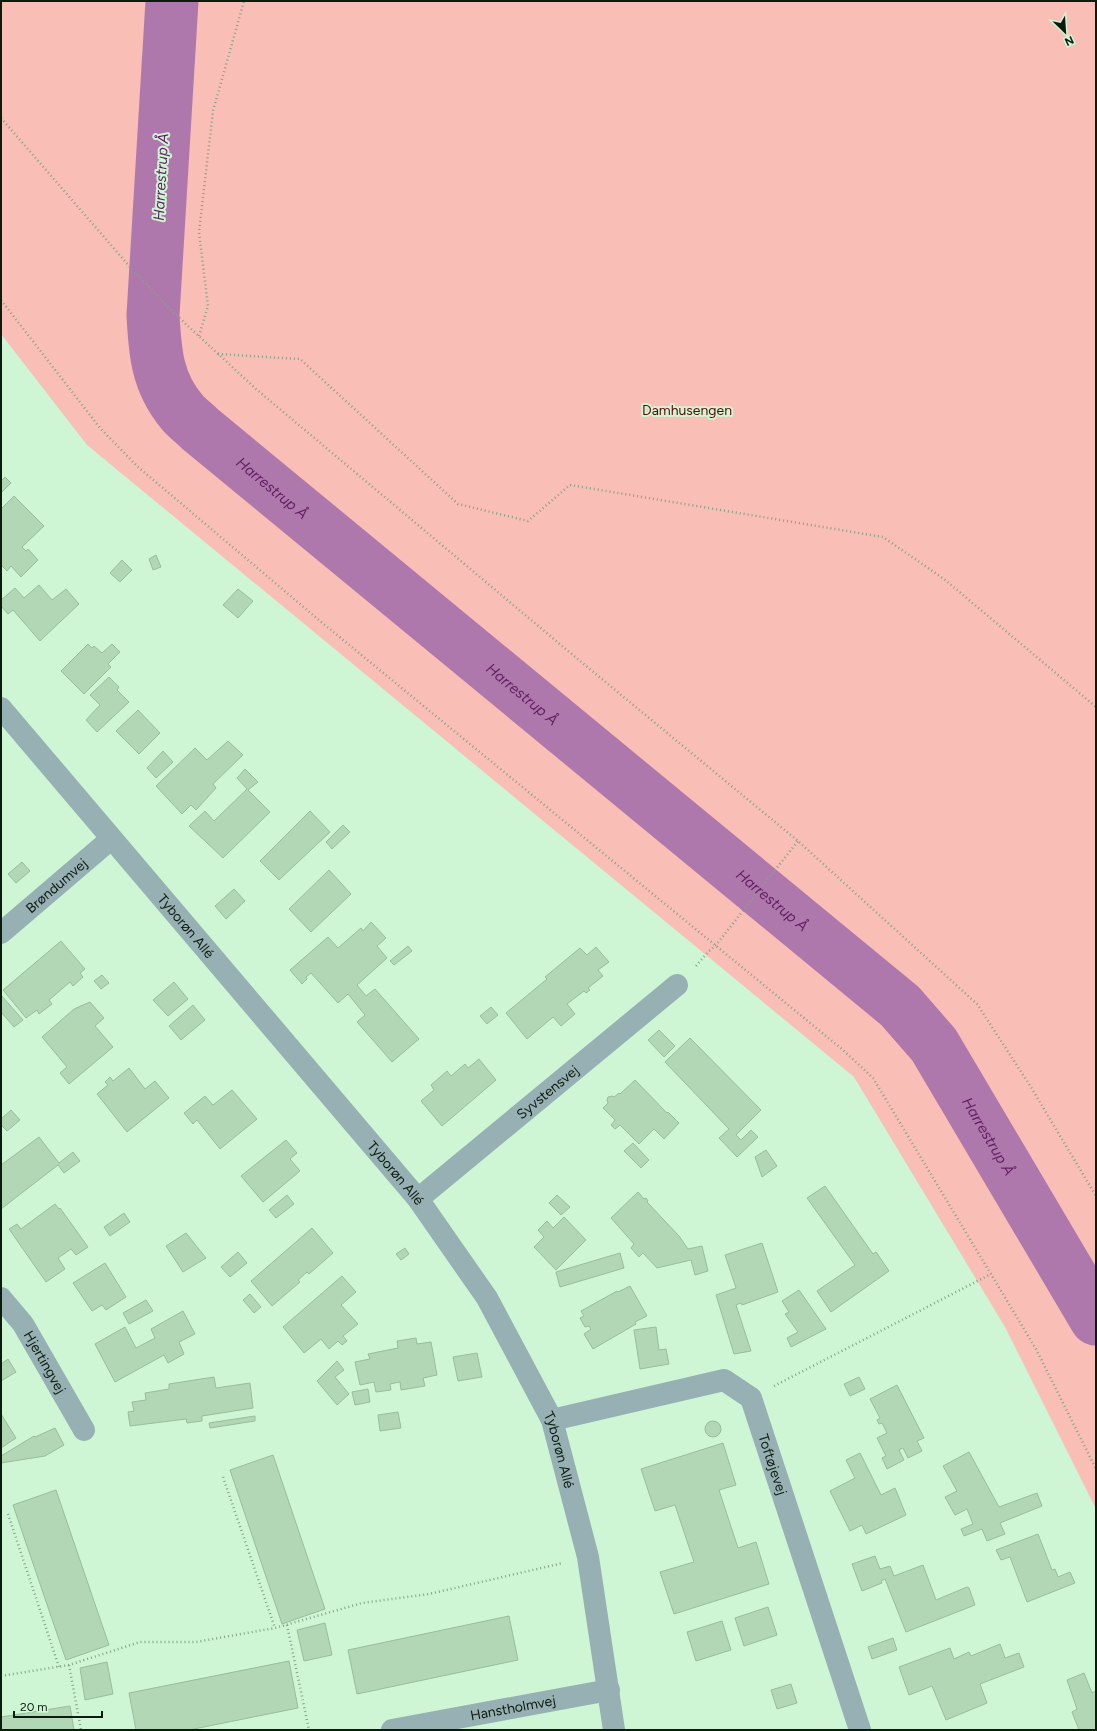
<svg xmlns="http://www.w3.org/2000/svg" width="1097" height="1731" font-family="Figtree,sans-serif">
<style>
.green{fill:#f9beb5}
.lines{fill:none;stroke-linecap:round;stroke-linejoin:round}
.river{stroke:#af78ac;stroke-width:53}
.building{fill:#b1d7b5;stroke:#98bd9c}
.path{stroke:#84a288;stroke-width:2.5;stroke-dasharray:1 3;stroke-linecap:butt}
.minor{stroke:#97b0b3;stroke-width:22}
.labels{text-anchor:middle;stroke-width:4;stroke-linejoin:round;paint-order:stroke}
.park-label{font-size:14px;fill:#650204;stroke:#cff6d4}
.street-label{font-size:14px;fill:#0d1b0f;stroke:#cff6d4}
.water-label{font-size:15px;font-style:italic;fill:#611f61;stroke:#cff6d4}
</style>
<rect width="100%" height="100%" fill="#cff6d4"/>
<polygon class="green" points="1,1 1096,1 1096,1509 1005,1327 854,1077 87,445 1,334"/>
<g class="lines">
<path class="river" id="s1" d="M172 1 153 315C155 353 157 382 182 412 187 418 194 423 200 429L900 1006 934 1045 1096 1319"/>
</g>
<g class="building">
<polygon points="5,477 11,483 1,493 1,481"/>
<polygon points="14,496 44,526 22,547 26,551 28,549 38,560 21,577 11,566 7,571 2,566 1,567 1,509"/>
<polygon points="156,555 161,567 153,570 149,559"/>
<polygon points="122,560 132,570 120,582 110,573"/>
<polygon points="39,585 52,600 66,589 79,604 40,641 13,610 8,614 1,606 1,600 15,588 24,598"/>
<polygon points="238,589 253,601 238,618 223,605"/>
<polygon points="88,644 92,648 94,646 102,653 112,644 120,652 108,664 111,667 84,694 61,671"/>
<polygon points="109,677 119,687 117,690 129,702 97,732 86,720 100,705 90,695"/>
<polygon points="138,710 160,733 139,754 116,731"/>
<polygon points="228,741 243,755 213,784 216,788 196,810 191,805 182,814 156,786 195,748 207,760"/>
<polygon points="163,751 173,762 156,778 147,768"/>
<polygon points="245,769 258,782 248,790 270,812 223,858 189,826 205,811 214,821 247,789 237,778"/>
<polygon points="310,811 330,832 279,880 260,861"/>
<polygon points="343,825 350,832 332,849 326,842"/>
<polygon points="22,862 30,871 16,883 8,874"/>
<polygon points="329,870 351,894 311,932 289,909"/>
<polygon points="234,889 245,901 226,919 215,906"/>
<polygon points="371,922 386,938 377,946 387,958 357,985 366,996 375,989 419,1039 392,1062 357,1022 365,1015 348,994 338,1003 311,973 306,977 307,979 302,984 290,970 328,937 338,948 361,928 363,931"/>
<polygon points="61,941 85,969 80,973 83,977 73,986 70,982 49,1000 52,1004 39,1014 37,1010 26,1018 3,990"/>
<polygon points="408,946 412,951 394,965 390,961"/>
<polygon points="596,947 609,962 598,970 603,976 588,988 590,990 586,993 584,991 567,1004 575,1014 561,1026 553,1017 527,1039 506,1013 547,979 545,977 580,948 587,955"/>
<polygon points="102,975 109,983 101,989 94,981"/>
<polygon points="174,982 188,999 168,1016 153,1000"/>
<polygon points="1,995 23,1020 14,1027 1,1012"/>
<polygon points="90,1002 104,1018 95,1026 113,1047 69,1084 60,1073 67,1067 42,1037 74,1009"/>
<polygon points="193,1005 205,1020 181,1040 169,1026"/>
<polygon points="491,1007 498,1015 487,1024 480,1016"/>
<polygon points="659,1030 675,1046 664,1057 648,1040"/>
<polygon points="690,1038 761,1110 736,1135 741,1140 751,1130 758,1137 737,1157 719,1138 729,1129 665,1062"/>
<polygon points="479,1059 496,1080 442,1126 421,1101 434,1090 431,1085 447,1071 451,1076 465,1064 468,1068"/>
<polygon points="129,1068 145,1089 155,1081 169,1098 127,1132 97,1094 108,1085 105,1082 110,1077 113,1081"/>
<polygon points="635,1080 667,1113 668,1112 679,1123 664,1139 654,1129 639,1144 620,1125 615,1129 611,1125 615,1120 603,1108 608,1103 607,1100 608,1097 612,1096 614,1097 619,1093 620,1094"/>
<polygon points="232,1090 257,1119 220,1149 197,1120 193,1124 184,1113 205,1096 213,1105"/>
<polygon points="11,1110 20,1120 7,1131 1,1125 1,1119"/>
<polygon points="39,1137 59,1163 73,1152 80,1161 64,1173 58,1165 1,1209 1,1165"/>
<polygon points="286,1140 297,1153 290,1159 300,1171 263,1202 241,1176"/>
<polygon points="633,1143 649,1160 641,1168 624,1151"/>
<polygon points="766,1150 777,1166 762,1177 755,1157"/>
<polygon points="825,1186 873,1254 876,1252 889,1271 831,1312 817,1291 855,1265 807,1198"/>
<polygon points="638,1192 644,1199 646,1198 648,1201 647,1202 679,1236 688,1249 702,1246 708,1271 695,1275 691,1260 657,1268 643,1253 639,1257 631,1248 634,1244 611,1218"/>
<polygon points="287,1195 294,1204 276,1218 269,1210"/>
<polygon points="557,1195 570,1207 561,1215 549,1203"/>
<polygon points="55,1204 59,1209 60,1208 88,1247 76,1255 71,1249 58,1258 65,1269 46,1282 9,1229 17,1224 21,1229"/>
<polygon points="124,1213 130,1222 110,1236 104,1227"/>
<polygon points="564,1217 586,1240 556,1270 534,1247 544,1237 538,1230 547,1221 553,1228"/>
<polygon points="312,1228 333,1253 309,1274 307,1272 298,1280 300,1282 272,1306 251,1281"/>
<polygon points="186,1233 206,1258 183,1272 166,1246"/>
<polygon points="762,1243 778,1292 742,1305 741,1303 736,1305 751,1351 734,1354 716,1295 736,1288 725,1255"/>
<polygon points="405,1248 409,1254 401,1260 396,1254"/>
<polygon points="238,1252 247,1263 230,1277 221,1267"/>
<polygon points="620,1253 624,1268 560,1287 556,1272"/>
<polygon points="105,1263 126,1297 106,1310 102,1305 92,1311 73,1283"/>
<polygon points="342,1276 356,1292 341,1305 358,1324 343,1336 347,1341 342,1345 338,1341 329,1349 321,1339 304,1353 283,1327"/>
<polygon points="630,1286 647,1316 635,1322 636,1324 593,1349 584,1334 591,1329 589,1326 585,1327 580,1318 584,1316 581,1311 617,1291 618,1292"/>
<polygon points="799,1290 826,1329 791,1347 787,1338 798,1332 785,1314 789,1312 782,1301"/>
<polygon points="250,1294 261,1307 254,1313 243,1300"/>
<polygon points="146,1300 153,1311 129,1324 123,1313"/>
<polygon points="183,1311 195,1334 179,1342 184,1354 168,1363 164,1355 115,1382 95,1344 125,1327 136,1348 155,1338 151,1329"/>
<polygon points="656,1327 659,1350 666,1349 669,1364 640,1369 634,1330"/>
<polygon points="416,1338 417,1344 431,1342 437,1375 423,1378 425,1386 401,1390 400,1382 390,1384 391,1390 376,1392 374,1382 360,1385 355,1362 370,1359 368,1354 398,1348 397,1341"/>
<polygon points="477,1353 482,1377 458,1381 453,1357"/>
<polygon points="8,1359 16,1372 1,1381 1,1364"/>
<polygon points="337,1361 344,1370 335,1377 349,1394 337,1405 317,1381"/>
<polygon points="214,1377 216,1388 250,1383 253,1408 202,1416 202,1421 187,1423 186,1419 130,1426 128,1412 134,1411 132,1402 146,1400 145,1393 169,1389 169,1384"/>
<polygon points="859,1377 865,1389 850,1396 844,1384"/>
<polygon points="897,1385 924,1438 917,1441 922,1451 908,1458 903,1448 899,1450 904,1460 887,1469 882,1458 886,1456 877,1438 887,1433 882,1423 879,1424 877,1420 880,1418 870,1399"/>
<polygon points="368,1389 370,1402 355,1405 352,1392"/>
<polygon points="398,1412 401,1428 380,1431 378,1415"/>
<polygon points="1,1414 16,1438 1,1448"/>
<polygon points="255,1416 255,1421 210,1428 209,1423"/>
<circle cx="713" cy="1429" r="8"/>
<polygon points="55,1428 64,1445 45,1456 1,1463 1,1456 34,1436 35,1437"/>
<polygon points="723,1443 736,1485 719,1490 738,1548 756,1542 769,1584 674,1614 660,1572 694,1562 675,1505 655,1511 641,1469"/>
<polygon points="969,1452 999,1507 1037,1493 1042,1506 1000,1523 1005,1534 987,1541 982,1529 964,1536 961,1529 973,1524 967,1509 955,1515 945,1497 957,1491 943,1466"/>
<polygon points="860,1453 881,1495 895,1488 906,1515 866,1534 862,1525 850,1531 830,1491 855,1478 846,1460"/>
<polygon points="273,1455 325,1609 282,1624 230,1470"/>
<polygon points="56,1490 109,1645 66,1660 13,1505"/>
<polygon points="1038,1534 1052,1570 1055,1569 1058,1577 1070,1572 1075,1583 1027,1602 1010,1557 1001,1560 996,1550"/>
<polygon points="875,1556 880,1569 890,1566 894,1576 923,1565 936,1600 967,1587 969,1588 975,1605 906,1632 885,1579 881,1581 882,1583 862,1591 852,1564"/>
<polygon points="768,1607 777,1635 744,1646 735,1618"/>
<polygon points="509,1616 518,1660 357,1694 348,1650"/>
<polygon points="722,1621 731,1650 696,1661 687,1632"/>
<polygon points="325,1623 332,1655 304,1661 297,1630"/>
<polygon points="893,1638 897,1650 872,1659 868,1647"/>
<polygon points="1000,1644 1005,1658 1019,1653 1024,1667 980,1684 987,1703 946,1720 932,1686 909,1695 899,1667 950,1648 954,1659 969,1652 971,1656"/>
<polygon points="289,1661 298,1708 189,1730 136,1730 129,1693"/>
<polygon points="107,1662 113,1694 85,1700 80,1668"/>
<polygon points="1084,1673 1092,1693 1096,1691 1096,1730 1079,1730 1072,1712 1077,1709 1067,1680"/>
<polygon points="791,1684 797,1703 777,1709 771,1690"/>
<polygon points="70,1706 74,1730 1,1730 1,1717"/>
</g>
<g class="lines">
<g class="path">
<polyline points="1,118 130,267 174,313 256,389 574,656 798,841 977,1004 1029,1084 1096,1196"/>
<polyline points="1,300 100,428 138,467 320,621 843,1050 873,1078 1036,1349 1096,1469"/>
<polyline points="199,336 208,306 199,232 213,111 244,1"/>
<polyline points="218,354 300,359 458,504 528,521 570,485 883,537 944,579 1096,707"/>
<polyline points="696,966 708,952 716,945 798,841"/>
<polyline points="774,1386 991,1274"/>
<polyline points="223,1477 275,1628"/>
<polyline points="8,1514 59,1667"/>
<polyline points="287,1625 309,1730"/>
<polyline points="69,1665 81,1730"/>
<polyline points="1,1676 69,1665 140,1642 196,1642 275,1628 362,1603 429,1594 563,1563"/>
</g>
<g class="minor">
<path id="s2" d="M1 708 418 1199 487 1298 552 1420 588 1557 614 1730"/>
<path id="s3" d="M1 933 111 839"/>
<path id="s4" d="M418 1199 677 985"/>
<path id="s5" d="M1 1298 23 1324 84 1430"/>
<path id="s6" d="M552 1420 724 1380 751 1398 860 1730"/>
<path id="s7" d="M392 1730 609 1690"/>
</g>
</g>
<g class="labels">
<g class="park-label">
<text x="687" y="415">Damhusengen</text>
</g>
<g class="street-label">
<text dy="5" stroke="none"><textPath href="#s3" startOffset="73">Brøndumvej</textPath></text>
<text dy="5" stroke="none"><textPath href="#s2" startOffset="286">Tyborøn Allé</textPath></text>
<text dy="5" stroke="none"><textPath href="#s4" startOffset="168">Syvstensvej</textPath></text>
<text dy="5" stroke="none"><textPath href="#s2" startOffset="610">Tyborøn Allé</textPath></text>
<text dy="5" stroke="none"><textPath href="#s5" startOffset="78">Hjertingvej</textPath></text>
<text dy="5" stroke="none"><textPath href="#s2" startOffset="934">Tyborøn Allé</textPath></text>
<text dy="5" stroke="none"><textPath href="#s6" startOffset="279">Toftøjevej</textPath></text>
<text dy="5" stroke="none"><textPath href="#s7" startOffset="123">Hanstholmvej</textPath></text>
</g>
<g class="water-label">
<text transform="translate(161 177) rotate(-87)" y="5">Harrestrup Å</text>
<text dy="5" stroke="none"><textPath href="#s1" startOffset="536">Harrestrup Å</textPath></text>
<text dy="5" stroke="none"><textPath href="#s1" startOffset="860">Harrestrup Å</textPath></text>
<text dy="5" stroke="none"><textPath href="#s1" startOffset="1184">Harrestrup Å</textPath></text>
<text dy="5" stroke="none"><textPath href="#s1" startOffset="1508">Harrestrup Å</textPath></text>
</g>
</g>
<rect width="1097" height="1731" fill="none" stroke="#0d1b0f" stroke-width="4"/>
<g transform="translate(1065 32) rotate(155)" stroke="#cff6d4" stroke-width="3" paint-order="stroke">
<path d="M0-3L7 15L0 10L-7 15Z" fill="#0d1b0f"/>
<text y="-6" font-size="11" font-weight="bold" text-anchor="middle" fill="#0d1b0f">N</text>
</g>
<path d="M14 1711v6h88v-6" fill="none" stroke="#0d1b0f" stroke-width="2"/>
<text x="20" y="1711" font-size="12" fill="#0d1b0f" stroke="#cff6d4" stroke-width="3" paint-order="stroke">20 m</text>
</svg>
